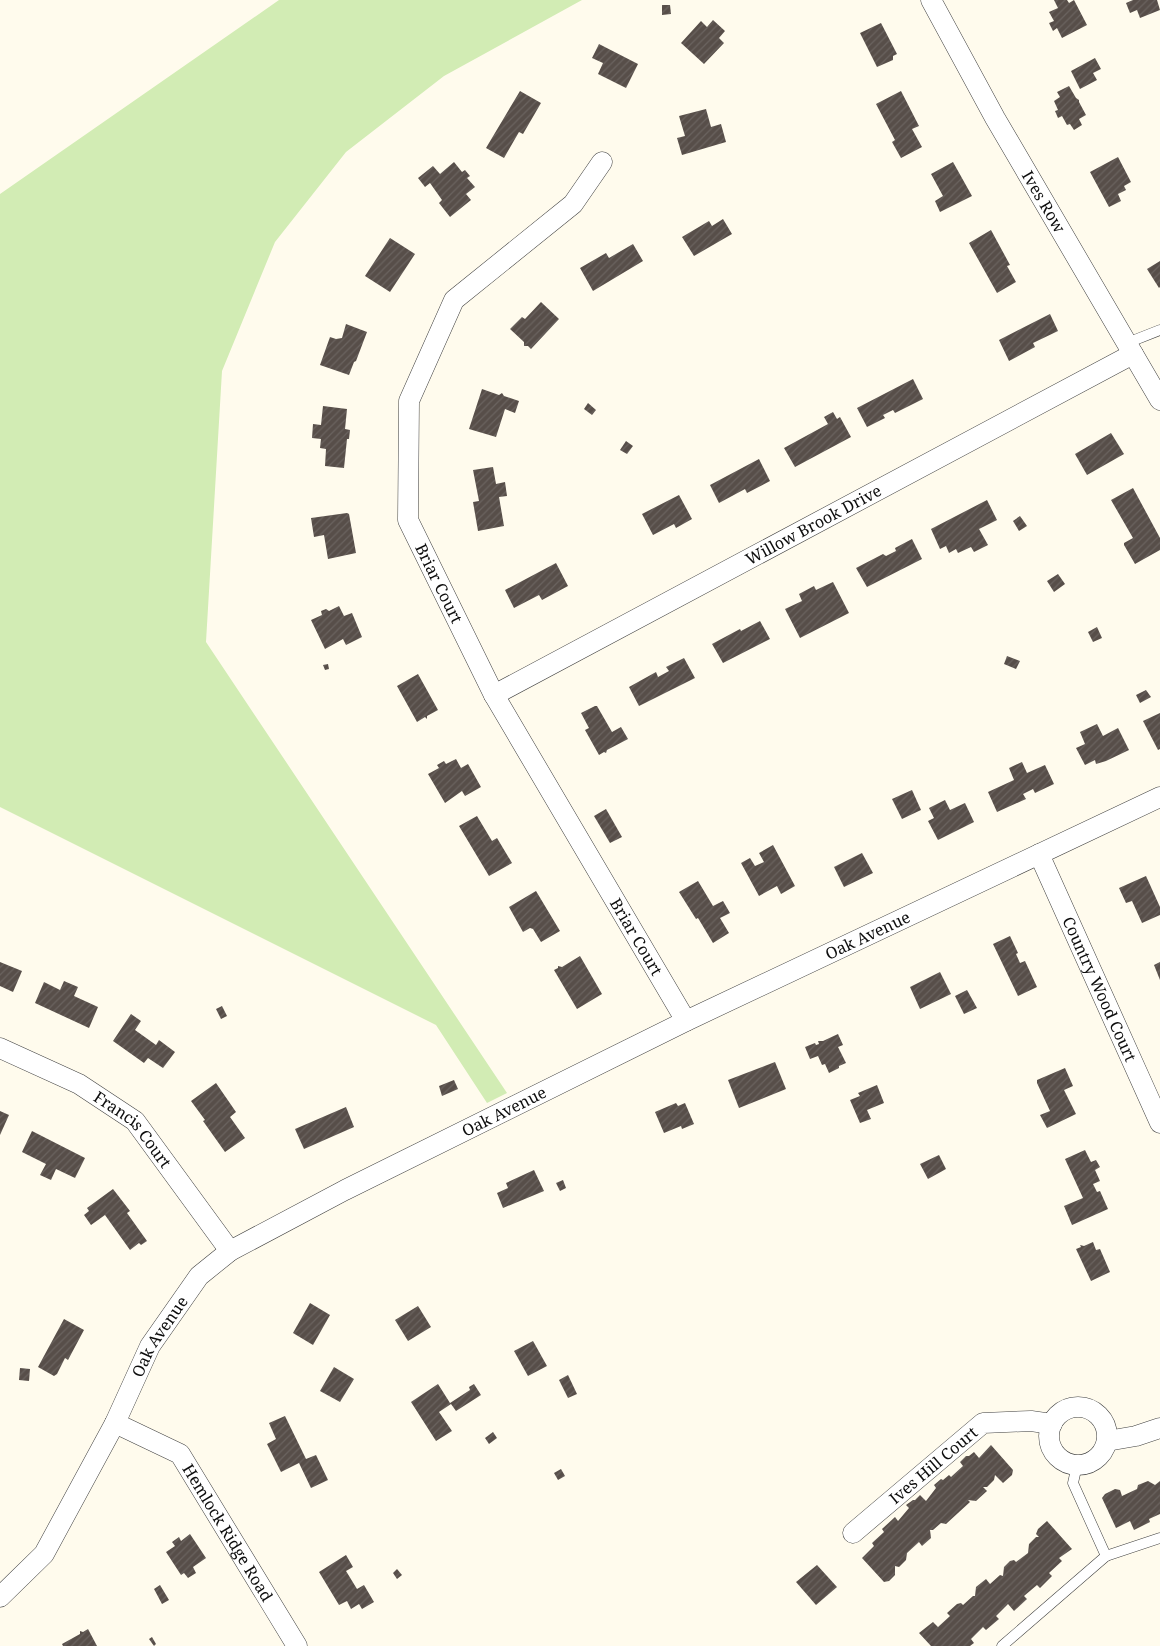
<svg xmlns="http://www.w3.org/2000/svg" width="1160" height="1646" font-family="'Noto Serif',serif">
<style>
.park{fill:#d2ecb4}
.building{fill:url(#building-hatch)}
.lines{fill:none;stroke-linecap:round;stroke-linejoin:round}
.lane-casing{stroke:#404040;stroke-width:11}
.street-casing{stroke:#404040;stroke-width:21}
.lane{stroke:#fff;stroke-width:10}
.street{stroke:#fff;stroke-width:20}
.labels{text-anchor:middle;stroke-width:5;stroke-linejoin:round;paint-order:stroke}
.street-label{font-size:16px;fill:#0d0d0d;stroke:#fff}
</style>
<defs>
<pattern id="building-hatch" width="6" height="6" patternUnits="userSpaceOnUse" patternTransform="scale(1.25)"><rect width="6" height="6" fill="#574e49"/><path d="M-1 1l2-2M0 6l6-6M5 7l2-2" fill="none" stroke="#6a635f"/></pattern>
</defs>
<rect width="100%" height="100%" fill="#fffbed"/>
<polygon class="park" points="279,0 582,0 444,76 346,152 275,242 222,371 206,642 507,1093 487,1103 436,1025 0,807 0,194"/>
<g class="building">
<polygon points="1054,0 1067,0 1069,3 1074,0 1087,25 1062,38 1057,28 1053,31 1049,23 1054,21 1049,12 1058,8"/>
<polygon points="1133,0 1157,0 1160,10 1140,18 1137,10 1130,13 1126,3"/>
<polygon points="662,5 670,5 671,14 662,15"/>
<polygon points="713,20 725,31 719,38 724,43 704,64 681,43 701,21 707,27"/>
<polygon points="881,23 897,54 893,56 893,60 877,67 860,33"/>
<polygon points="599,44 638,64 626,88 598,74 603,63 592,58"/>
<polygon points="1095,58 1101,69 1093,73 1097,80 1080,89 1071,71"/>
<polygon points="1069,86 1076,98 1079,100 1079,102 1086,115 1079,119 1082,125 1074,130 1070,124 1067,125 1062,116 1058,118 1055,111 1058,110 1054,101 1060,97 1057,92"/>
<polygon points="520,91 541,103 523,134 519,132 504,158 486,148"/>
<polygon points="901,91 919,126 912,129 922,147 901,158 892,142 895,140 876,104"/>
<polygon points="706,109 711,127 721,124 726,142 682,155 677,138 685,136 679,116"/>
<polygon points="1118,157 1131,182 1124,186 1126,190 1118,194 1121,201 1109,207 1090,172"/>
<polygon points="454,162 462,172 465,170 470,176 467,178 475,187 466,194 471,200 450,217 439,203 442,200 430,183 425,187 418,178 433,166 440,174"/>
<polygon points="953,162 972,196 940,212 935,201 943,196 931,174"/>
<polygon points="723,219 732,234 694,256 682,237 709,221 712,226"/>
<polygon points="991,230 1010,265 1007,266 1016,282 997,293 969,243"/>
<polygon points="390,238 415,254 390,292 365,276"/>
<polygon points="633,244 643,261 593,291 580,268 606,253 609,258"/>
<polygon points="1160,261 1160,287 1159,288 1147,269"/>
<polygon points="541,302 559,319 531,349 528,346 524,346 524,342 510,329 522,317 525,319"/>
<polygon points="1050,314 1058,331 1033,343 1035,347 1009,361 999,340"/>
<polygon points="346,324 367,332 356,361 354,362 349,375 320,365 330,337 336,339 342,338"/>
<polygon points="913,379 923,399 895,413 893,410 883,415 885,418 867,427 857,408"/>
<polygon points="482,389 499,395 502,393 504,396 519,401 515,413 505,409 496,437 469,429"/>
<polygon points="588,403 596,410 592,415 584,409"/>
<polygon points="323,406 347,409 345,429 350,430 349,439 347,439 344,468 325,466 326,449 320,448 321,439 312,438 313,424 321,425"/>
<polygon points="833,412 837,419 840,417 851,437 795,467 784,448 828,424 824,417"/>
<polygon points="1111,433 1124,454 1087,475 1075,454"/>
<polygon points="626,441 633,446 627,454 620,450"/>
<polygon points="759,459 770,481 747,493 745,489 719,503 710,485"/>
<polygon points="493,467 496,484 505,482 507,496 499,497 504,526 478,531 473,502 479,501 473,470"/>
<polygon points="1133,488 1160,538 1160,550 1135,564 1124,545 1124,543 1133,538 1111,500"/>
<polygon points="679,495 692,519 676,528 674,524 653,535 642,514"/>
<polygon points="987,500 997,520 979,529 988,545 974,552 971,547 958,553 956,549 949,553 946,546 940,549 931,529"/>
<polygon points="347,513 349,514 356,553 328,559 324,535 314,537 311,518"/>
<polygon points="1020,516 1027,526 1019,531 1013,521"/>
<polygon points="912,539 922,559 867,587 856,568 883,554 886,556 896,551 895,548"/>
<polygon points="556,563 568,586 542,600 539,595 514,608 505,590"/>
<polygon points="1058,574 1065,584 1054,592 1047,581"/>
<polygon points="833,582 849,613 800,638 785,609 802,601 799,594 814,586 816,590"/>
<polygon points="339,606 344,616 352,613 362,637 346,645 343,639 325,649 311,620 322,615 321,611 326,609 329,611"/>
<polygon points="760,621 770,639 723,663 712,644 740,629 741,631"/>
<polygon points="1097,627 1102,638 1093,642 1088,632"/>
<polygon points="1007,656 1020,661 1016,669 1004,664"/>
<polygon points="684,658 695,678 639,706 629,687 656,672 658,677 669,671 666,667"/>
<polygon points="328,664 329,669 325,670 323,665"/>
<polygon points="418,674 438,710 427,716 427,719 425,717 417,722 397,686"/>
<polygon points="1146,690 1151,697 1140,703 1136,695"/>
<polygon points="595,706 597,706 612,732 621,727 628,739 607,750 606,753 604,752 599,755 585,730 589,728 581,713"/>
<polygon points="1160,713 1160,749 1158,750 1143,721"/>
<polygon points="1097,724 1103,736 1118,728 1129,750 1106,761 1096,764 1095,760 1085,765 1076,748 1085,744 1080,732"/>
<polygon points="456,759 461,768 468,764 481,787 465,796 462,791 445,803 428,774 439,768 437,765 444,761 446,764"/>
<polygon points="1022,762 1027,773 1045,765 1054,784 1035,793 1033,789 1023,794 1026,799 997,812 988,792 1014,780 1009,768"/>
<polygon points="912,790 921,810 902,819 892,799"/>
<polygon points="945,800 950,810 965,803 974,822 938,840 928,821 934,818 929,808"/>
<polygon points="606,809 622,837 610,843 594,816"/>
<polygon points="477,816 492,841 497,838 512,863 489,876 459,826"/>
<polygon points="773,845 795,886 781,894 777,886 759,896 741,863 750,858 755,866 764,862 759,853"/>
<polygon points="862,853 873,873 844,887 834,867"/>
<polygon points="1146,876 1160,907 1160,915 1142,923 1132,901 1126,903 1119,888"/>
<polygon points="698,881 713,906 723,901 730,913 720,918 729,933 713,943 698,918 696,919 679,892"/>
<polygon points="536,891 560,931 541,942 533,929 530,928 523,932 509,907"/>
<polygon points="1010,936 1018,953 1016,954 1020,963 1025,961 1037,987 1018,996 993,944"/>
<polygon points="580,956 602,994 577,1009 554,970 558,968 558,966 562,967"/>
<polygon points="0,962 22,971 13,992 0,986"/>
<polygon points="1160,962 1160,980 1154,965"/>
<polygon points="940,972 951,994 920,1009 910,987"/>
<polygon points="64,981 78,987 74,996 98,1007 89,1028 35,1003 44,982 60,990"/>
<polygon points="967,990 977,1008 964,1014 955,996"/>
<polygon points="222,1006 227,1016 221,1019 216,1009"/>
<polygon points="131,1014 141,1021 135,1030 156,1045 159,1040 175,1052 163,1068 148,1058 144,1063 113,1041"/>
<polygon points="838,1034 843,1045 838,1047 846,1063 839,1066 839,1068 829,1073 825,1064 822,1065 818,1056 810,1059 805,1047 815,1043 816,1045 819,1044 818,1041 823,1041"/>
<polygon points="775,1062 786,1089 739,1108 728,1080"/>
<polygon points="1065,1068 1073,1086 1064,1090 1076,1114 1047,1128 1040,1115 1050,1111 1037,1083 1037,1080"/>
<polygon points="454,1080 458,1089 442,1096 439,1086"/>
<polygon points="216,1083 236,1112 230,1117 245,1138 225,1152 203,1121 205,1120 191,1101"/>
<polygon points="877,1085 884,1103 867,1110 871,1119 860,1123 850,1100 860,1096 858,1093"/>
<polygon points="676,1103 678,1106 685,1103 694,1124 682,1129 681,1126 664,1133 655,1112"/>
<polygon points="346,1107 354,1127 304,1149 295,1129"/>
<polygon points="0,1111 9,1115 0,1135"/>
<polygon points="32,1131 85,1158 75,1178 56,1169 51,1180 40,1175 46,1164 22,1152"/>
<polygon points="1085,1150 1091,1162 1096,1160 1100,1167 1095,1170 1100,1181 1093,1184 1097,1192 1100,1191 1108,1209 1072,1225 1064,1206 1083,1198 1065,1159"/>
<polygon points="939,1155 946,1169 928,1179 920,1164"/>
<polygon points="534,1170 544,1191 503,1208 497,1193 508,1188 506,1183"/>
<polygon points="563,1180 566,1188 560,1191 556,1183"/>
<polygon points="113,1189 130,1211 127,1213 147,1241 141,1245 139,1243 130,1250 105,1215 91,1225 84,1215 89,1211 87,1208"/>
<polygon points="1093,1242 1096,1250 1100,1249 1110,1272 1091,1281 1076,1249 1081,1247 1080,1245 1084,1246"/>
<polygon points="310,1303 330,1315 313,1345 293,1333"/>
<polygon points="418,1306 431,1327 408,1341 395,1320"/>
<polygon points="64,1319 84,1330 68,1360 65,1358 57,1374 54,1376 38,1367"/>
<polygon points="533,1341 547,1366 528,1376 514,1351"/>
<polygon points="334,1367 354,1379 340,1402 320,1391"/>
<polygon points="20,1368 30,1369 29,1381 19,1380"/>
<polygon points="568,1375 577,1394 568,1398 559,1380"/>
<polygon points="438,1384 450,1403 470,1390 469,1387 474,1384 481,1395 456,1411 451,1404 439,1412 452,1431 436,1441 411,1402"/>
<polygon points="285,1416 306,1459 316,1455 328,1480 311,1488 299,1463 281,1472 267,1444 276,1439 269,1423"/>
<polygon points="493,1432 497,1438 489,1444 485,1438"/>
<polygon points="991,1445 1013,1470 1012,1475 1003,1483 995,1475 994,1480 987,1487 983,1487 987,1491 976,1501 968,1500 970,1502 946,1524 941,1523 933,1530 930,1530 931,1538 922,1546 919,1542 907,1553 906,1560 899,1567 895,1566 895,1575 889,1581 884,1582 862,1558 874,1546 872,1543 884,1532 882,1529 895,1517 898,1521 909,1508 906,1505 913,1500 915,1500 920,1495 926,1501 936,1488 934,1485 941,1479 943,1480 949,1475 951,1477 963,1466 960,1462 966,1456 969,1456 974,1452 979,1458"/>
<polygon points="561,1469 565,1476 558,1480 554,1473"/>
<polygon points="1148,1481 1155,1485 1160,1481 1160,1514 1149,1519 1150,1522 1134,1530 1130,1521 1116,1528 1102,1498 1105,1494 1115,1489 1120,1490 1122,1496 1137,1489 1138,1485"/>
<polygon points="1047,1521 1072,1549 1059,1558 1062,1561 1049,1573 1052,1576 1040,1588 1037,1585 1024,1596 1027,1599 1014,1611 1008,1604 996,1616 999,1619 986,1630 983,1627 971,1639 974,1643 970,1646 931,1646 919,1633 933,1622 938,1627 950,1616 947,1613 957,1604 961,1603 963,1605 973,1596 975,1596 976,1587 986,1579 990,1584 1000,1575 1003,1576 1004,1567 1010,1561 1014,1560 1016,1562 1028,1553 1029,1544 1036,1537 1039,1537 1036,1534 1038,1529"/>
<polygon points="190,1534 206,1558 193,1567 196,1573 188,1578 184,1573 181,1575 166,1552 175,1546 172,1542 179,1537 181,1541"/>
<polygon points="346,1555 353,1567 346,1571 357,1589 364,1585 374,1602 362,1609 359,1604 351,1609 347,1601 339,1605 319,1572"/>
<polygon points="817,1565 837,1587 816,1605 796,1582"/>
<polygon points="397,1569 402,1575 397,1579 393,1573"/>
<polygon points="160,1585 169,1600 162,1604 154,1589"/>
<polygon points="88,1629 97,1646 63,1646 62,1644 80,1634 80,1631 83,1632"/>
<polygon points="152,1637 156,1644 154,1646 149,1639"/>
</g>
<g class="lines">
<defs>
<g id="lane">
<polyline points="1127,343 1160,330"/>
<polyline points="1077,1465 1073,1483 1106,1556 1160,1538"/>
<polyline points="1002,1646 1106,1556"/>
</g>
<g id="street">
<path id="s1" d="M931 0 995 118 1160 400"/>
<path id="s2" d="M602 162 573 204 454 300 409 401 408 520 494 695 686 1021"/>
<path id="s3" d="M494 695 1133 354"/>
<path id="s4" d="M1039 854 1160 1123"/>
<path id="s5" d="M0 1048 79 1084 135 1121 230 1251"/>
<circle cx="1078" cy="1436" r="29"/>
<path id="s6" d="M115 1423 180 1454 297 1646"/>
<polyline points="1107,1441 1136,1436 1160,1428"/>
<path id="s7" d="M853 1533 983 1423 1031 1421 1052 1424"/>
<path id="s8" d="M0 1597 44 1554 115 1423 150 1346 199 1276 230 1251 345 1190 686 1021 1160 797"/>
</g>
</defs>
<use href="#lane" class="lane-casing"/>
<use href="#street" class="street-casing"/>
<use href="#lane" class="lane"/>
<use href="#street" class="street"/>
</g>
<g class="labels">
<g class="street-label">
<text dy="6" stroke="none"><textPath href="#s1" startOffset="231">Ives Row</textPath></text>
<text dy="6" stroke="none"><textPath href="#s3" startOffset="362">Willow Brook Drive</textPath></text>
<text dy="6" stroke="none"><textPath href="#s2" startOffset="504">Briar Court</textPath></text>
<text dy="6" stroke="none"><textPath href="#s8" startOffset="1132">Oak Avenue</textPath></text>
<text dy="6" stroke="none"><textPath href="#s2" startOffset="909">Briar Court</textPath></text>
<text dy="6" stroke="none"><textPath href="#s4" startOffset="148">Country Wood Court</textPath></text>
<text dy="6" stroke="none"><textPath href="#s8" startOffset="728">Oak Avenue</textPath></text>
<text dy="6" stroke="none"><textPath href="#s5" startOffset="158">Francis Court</textPath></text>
<text dy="6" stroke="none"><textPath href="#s8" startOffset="308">Oak Avenue</textPath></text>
<text dy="6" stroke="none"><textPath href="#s7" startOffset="105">Ives Hill Court</textPath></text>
<text dy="6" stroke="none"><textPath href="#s6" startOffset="164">Hemlock Ridge Road</textPath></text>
</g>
</g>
</svg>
